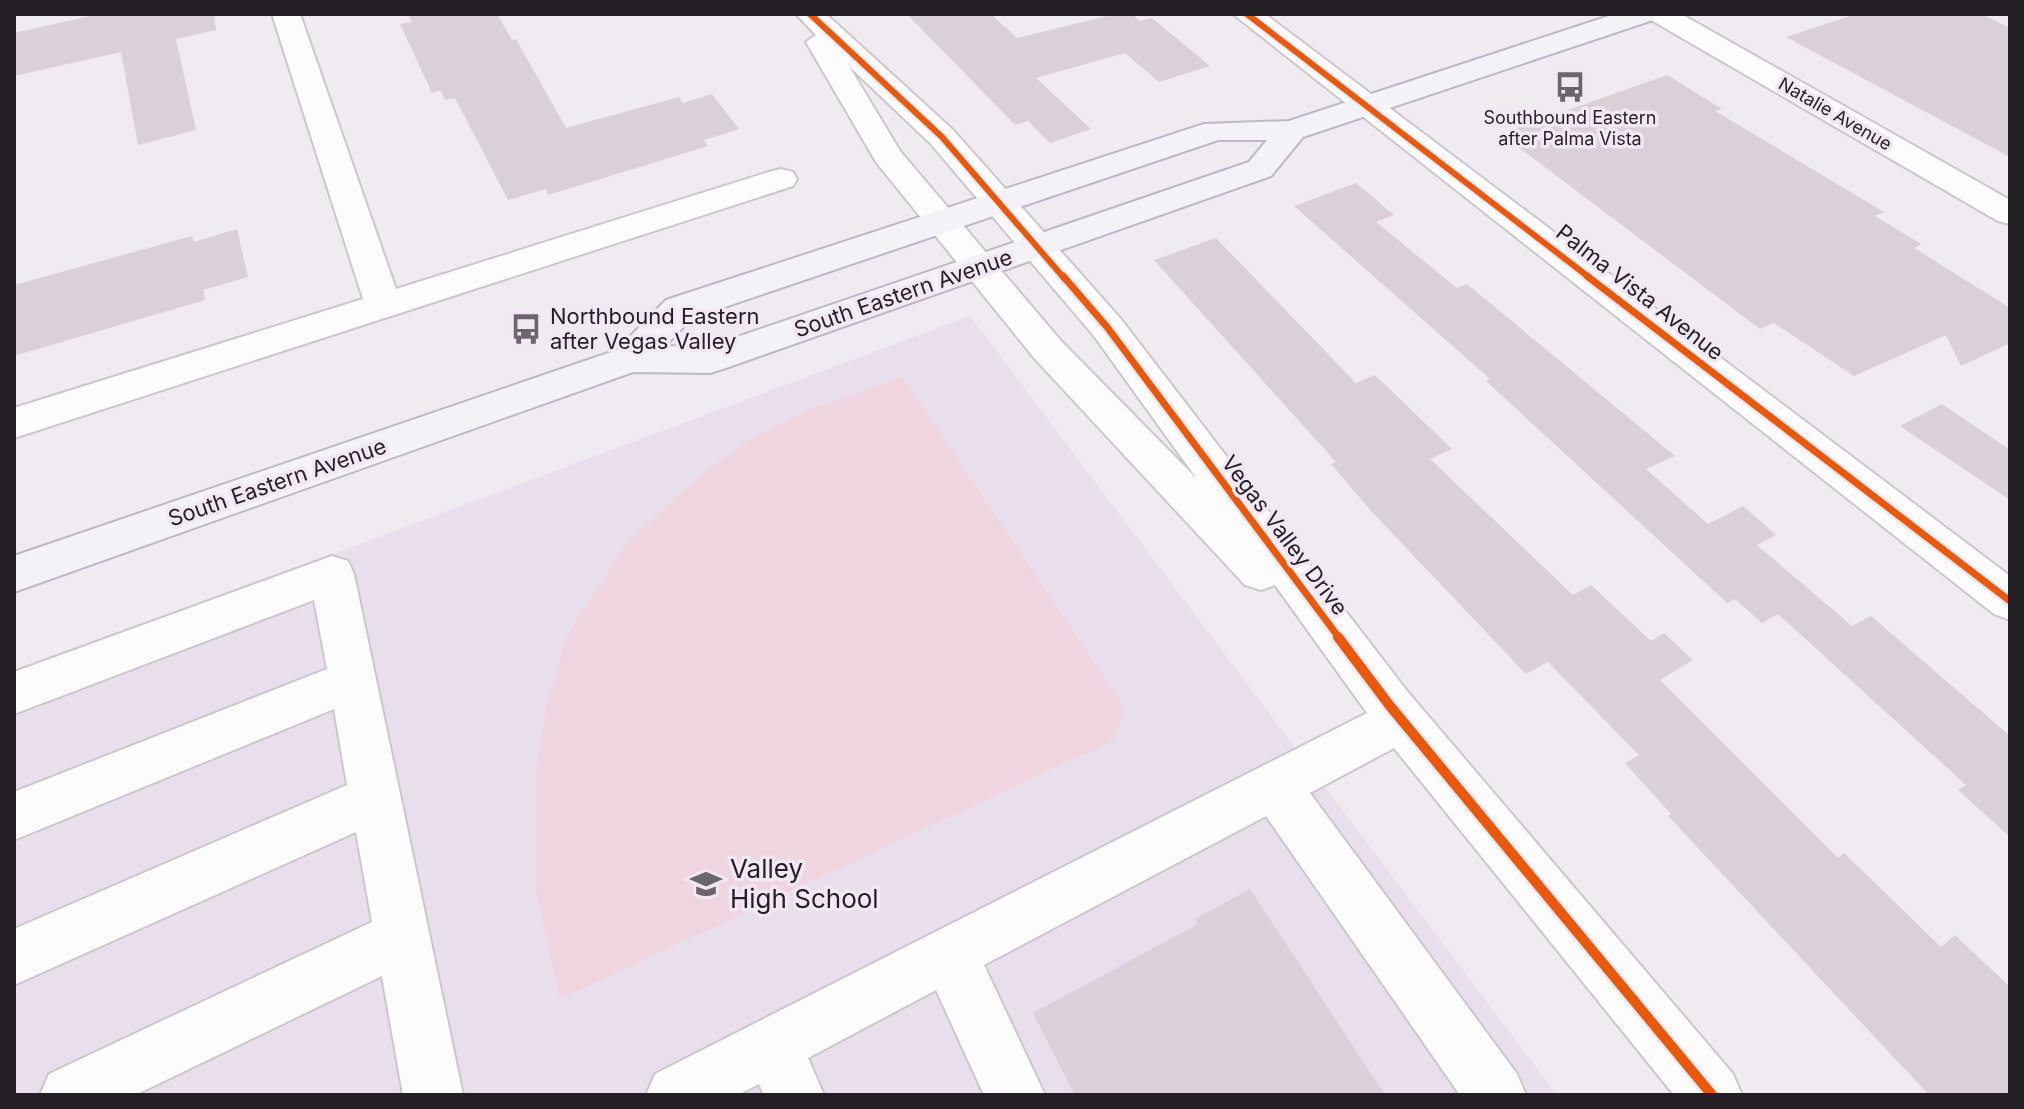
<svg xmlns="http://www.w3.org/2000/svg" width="2024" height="1109" font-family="Inter,sans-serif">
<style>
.built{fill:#e9dfec}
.green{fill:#eed5df}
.building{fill:#d9d0d8}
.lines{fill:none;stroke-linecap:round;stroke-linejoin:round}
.minor-casing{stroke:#cbc7cc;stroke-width:4}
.major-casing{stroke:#beb8c4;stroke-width:4}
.minor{fill:#fdfcfd;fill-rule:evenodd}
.major{fill:#f3f2f7;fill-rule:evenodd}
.cycleway-far2-casing{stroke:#f1e8f4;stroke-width:10}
.cycleway-far1-casing{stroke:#f1e8f4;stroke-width:12}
.cycleway-casing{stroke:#f1e8f4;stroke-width:15}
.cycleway-far2{stroke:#e8590c;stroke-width:6}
.cycleway-far1{stroke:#e8590c;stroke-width:7}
.cycleway{stroke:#e8590c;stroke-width:10}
.labels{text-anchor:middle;stroke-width:7;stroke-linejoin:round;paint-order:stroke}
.far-street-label{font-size:18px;fill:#231f24;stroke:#f1e8f4}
.far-poi-label{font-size:18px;fill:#231f24;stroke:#f1e8f4}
.street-label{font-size:22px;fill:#231f24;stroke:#f1e8f4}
.poi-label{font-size:22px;fill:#231f24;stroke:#f1e8f4;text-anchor:start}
.near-poi-label{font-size:26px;fill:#231f24;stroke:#f1e8f4;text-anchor:start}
</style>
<rect width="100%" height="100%" fill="#f0ebf1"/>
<polygon class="built" points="970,316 1557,1095 14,1095 14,673"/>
<polygon class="green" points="902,377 1125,708 1114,740 560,999 536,891 536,771 546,708 567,635 627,543 703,473 752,438 804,412"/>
<g class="building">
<polygon points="100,14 214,14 216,30 176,39 196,130 138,145 121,52 14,76 14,33"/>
<polygon points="408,14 497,14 512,40 516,39 566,128 679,97 683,103 712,94 739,129 704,140 708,146 548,195 546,189 508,200 455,98 445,100 440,90 432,93 400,24 412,22"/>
<polygon points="907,14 991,14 1017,38 1116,14 1132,14 1140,21 1152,18 1210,66 1159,82 1125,53 1036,78 1091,129 1050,143 1028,121 1015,125"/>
<polygon points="1856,14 1981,14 2010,28 2010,157 1786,37"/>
<polygon points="1667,75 1722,109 1715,111 1884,212 1875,216 1921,244 1914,248 2010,308 2010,343 1961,366 1946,335 1854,376 1774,323 1760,329 1501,134"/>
<polygon points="1356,183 1394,215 1376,222 1457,288 1467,284 1675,456 1646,469 1708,524 1743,506 1776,535 1757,545 1852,626 1871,616 2010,736 2010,837 1958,790 1966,785 1778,614 1762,623 1735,599 1727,603 1486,381 1490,379 1294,206"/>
<polygon points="237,229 248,277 203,290 205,300 14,356 14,285 192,236 194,242"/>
<polygon points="1216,238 1356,383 1375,375 1452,449 1430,459 1573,595 1591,585 1651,641 1664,633 1693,660 1660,680 1838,858 1844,853 1941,947 1955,935 2010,987 2010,1095 1929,1095 1668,816 1671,814 1625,763 1639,755 1548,662 1526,674 1372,512 1331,464 1336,462 1154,260"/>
<polygon points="1942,404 2010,450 2010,500 1900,426"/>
<polygon points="1250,889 1385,1095 1075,1095 1033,1013 1198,924 1195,919"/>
</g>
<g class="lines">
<defs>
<g id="minor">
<polygon points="272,14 300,14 396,289 769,172 781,169 793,172 797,179 793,186 14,438 14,408 363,299"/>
<path d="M796 14H826L953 130 1120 318 1407 691 1733 1074 1742 1095H1674L1394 748 1310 793 1517 1074 1526 1095H1460L1266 816 984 965 1045 1095H984L936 990 808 1058 824 1095H764L759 1084 738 1095H646L655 1074 1367 713 1275 585 1261 590 1245 585 1035 359 876 162 806 42 816 35ZM849 66 931 144 1094 336 1197 479 1061 341 900 151Z"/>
<polygon points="1233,14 1265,14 2010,576 2010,620 1994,614"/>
<polygon points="1647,14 1681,14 2010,200 2010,224 1998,221 1651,20"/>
<polygon points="332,556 348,561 354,574 463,1095 403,1095 382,976 135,1095 40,1095 49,1074 372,922 356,832 14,985 14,929 347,785 334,709 14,840 14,792 327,669 314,600 14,714 14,672"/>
</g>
<path id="major" d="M1615 14H1657L1653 20 1303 137 1271 176 723 369 710 373 633 372 14 592V556L617 350 666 300 1204 124 1289 121ZM1218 140H1267L1249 162 708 347 665 346 692 318Z"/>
</defs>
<use href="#minor" class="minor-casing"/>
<use href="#major" class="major-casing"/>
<use href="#minor" class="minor"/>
<use href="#major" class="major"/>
<defs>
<g id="cycleway-far2">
<polyline points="810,14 942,137 1064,278"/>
<polyline points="1247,14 1590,278"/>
</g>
<g id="cycleway-far1">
<polyline points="1063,276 1107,327 1340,639"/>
<polyline points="1587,276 2010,601"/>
</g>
<polyline id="cycleway" points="1338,637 1390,706 1712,1095"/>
</defs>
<use href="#cycleway-far2" class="cycleway-far2-casing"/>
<use href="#cycleway-far1" class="cycleway-far1-casing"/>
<use href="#cycleway" class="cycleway-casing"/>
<use href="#cycleway-far2" class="cycleway-far2"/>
<use href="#cycleway-far1" class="cycleway-far1"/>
<use href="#cycleway" class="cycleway"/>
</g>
<defs>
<symbol id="bus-bare" viewBox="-9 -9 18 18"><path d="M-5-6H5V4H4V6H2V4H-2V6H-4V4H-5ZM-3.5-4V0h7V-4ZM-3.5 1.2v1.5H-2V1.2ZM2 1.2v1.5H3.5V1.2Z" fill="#6b666c" stroke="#f1e8f4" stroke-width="2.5" paint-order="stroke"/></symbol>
<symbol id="school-bare" viewBox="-9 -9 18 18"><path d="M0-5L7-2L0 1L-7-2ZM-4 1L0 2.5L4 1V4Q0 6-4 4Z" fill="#6b666c" stroke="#f1e8f4" stroke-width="2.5" paint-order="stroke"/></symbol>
</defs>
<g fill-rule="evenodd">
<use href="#bus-bare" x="1548" y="65" width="44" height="44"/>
<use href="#bus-bare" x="504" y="307" width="44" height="44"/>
<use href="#school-bare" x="684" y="862" width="44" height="44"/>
</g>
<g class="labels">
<g class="far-street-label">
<text transform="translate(1835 114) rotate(30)" y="6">Natalie Avenue</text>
</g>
<g class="far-poi-label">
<text x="1570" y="124">Southbound Eastern<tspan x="1570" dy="21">after Palma Vista</tspan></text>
</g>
<g class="street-label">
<text transform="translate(1640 292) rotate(38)" y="8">Palma Vista Avenue</text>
<text transform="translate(903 293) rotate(-19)" y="8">South Eastern Avenue</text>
<text transform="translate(277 482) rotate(-19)" y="8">South Eastern Avenue</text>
<text transform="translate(1285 535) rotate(53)" y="8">Vegas Valley Drive</text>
</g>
<g class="poi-label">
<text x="550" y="324">Northbound Eastern<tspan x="550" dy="25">after Vegas Valley</tspan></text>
</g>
<g class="near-poi-label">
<text x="730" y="878">Valley<tspan x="730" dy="30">High School</tspan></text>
</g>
</g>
<rect width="2024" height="1109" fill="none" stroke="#231f24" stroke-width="32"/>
</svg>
